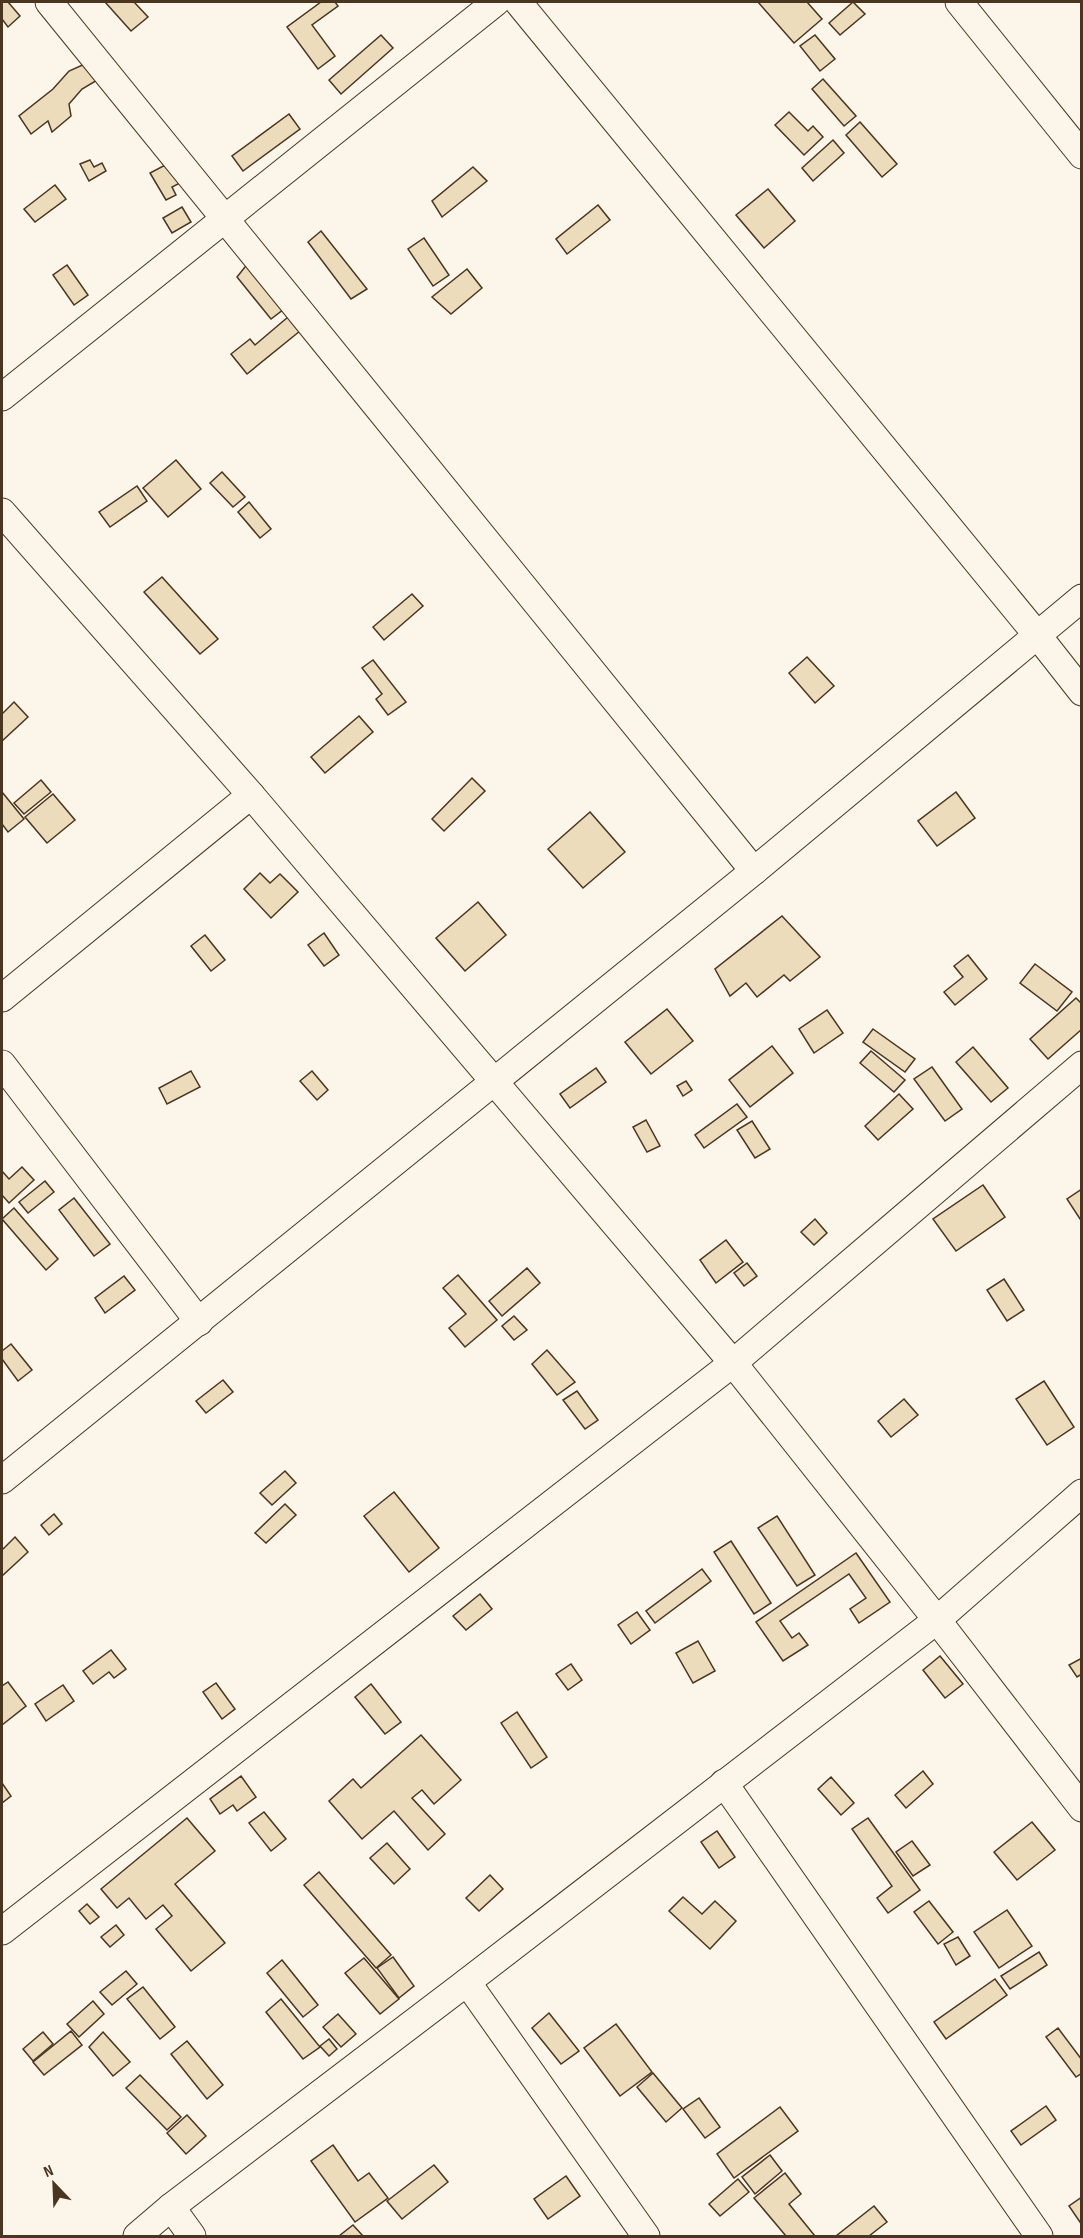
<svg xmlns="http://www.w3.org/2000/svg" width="1083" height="2238" font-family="'Sofia Sans Condensed',sans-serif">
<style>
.building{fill:#ecdcbc;stroke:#4a3520;stroke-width:1.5}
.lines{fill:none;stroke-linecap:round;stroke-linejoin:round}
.street-casing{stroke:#4a3520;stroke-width:29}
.street{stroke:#fbf6e9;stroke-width:27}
</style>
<rect width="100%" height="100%" fill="#fbf6e9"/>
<g class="building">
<polygon points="2,2 8,2 20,16 8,27 2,19"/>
<polygon points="105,2 134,2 148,17 131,31"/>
<polygon points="321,2 335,2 338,6 312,25 335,56 318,69 287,27"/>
<polygon points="758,2 807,2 822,19 794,43"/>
<polygon points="853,2 865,14 840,35 829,23"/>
<polygon points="381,35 393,48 341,94 329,80"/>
<polygon points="815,35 835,59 820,71 800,46"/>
<polygon points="87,63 99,79 82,89 69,104 71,116 52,132 48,121 31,134 19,116 53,89 69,71"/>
<polygon points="823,79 856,116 844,126 812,89"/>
<polygon points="789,112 808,131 813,126 823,137 804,155 775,125"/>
<polygon points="289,114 300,129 243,171 232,156"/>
<polygon points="860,122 897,164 882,177 846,135"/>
<polygon points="833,140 844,153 813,181 802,168"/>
<polygon points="90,160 94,167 102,163 106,171 89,181 80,164"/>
<polygon points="169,163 180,183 172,187 176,195 166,200 150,173"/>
<polygon points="473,167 487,181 442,217 432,201"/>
<polygon points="55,185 66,199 35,222 24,209"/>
<polygon points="768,189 795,221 764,248 736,215"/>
<polygon points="598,205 610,220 567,254 556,239"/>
<polygon points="182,207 191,222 172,233 163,218"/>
<polygon points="321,231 367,289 351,299 308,242"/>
<polygon points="424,238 449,275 433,286 408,249"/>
<polygon points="249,262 284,309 271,319 237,277"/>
<polygon points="67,265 88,295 74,305 53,275"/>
<polygon points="467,269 482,288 451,314 432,297"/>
<polygon points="288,317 300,331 247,374 231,354 250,339 255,345"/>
<polygon points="176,460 201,489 168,517 143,488"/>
<polygon points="222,472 245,497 233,507 210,483"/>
<polygon points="137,486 147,501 110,527 99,512"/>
<polygon points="249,502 271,529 260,538 238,512"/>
<polygon points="162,577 218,639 200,654 144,592"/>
<polygon points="412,594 423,606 384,640 373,627"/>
<polygon points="807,657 834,686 815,703 789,673"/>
<polygon points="373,660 406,702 388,715 376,699 382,694 362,668"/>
<polygon points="14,702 28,717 2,741 2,714"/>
<polygon points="359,716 373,732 325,773 311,757"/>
<polygon points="472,778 485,791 444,831 432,819"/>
<polygon points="41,780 51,792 24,814 14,803"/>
<polygon points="2,792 24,819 8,832 2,824"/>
<polygon points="956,792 975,818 937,846 918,821"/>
<polygon points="53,794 75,820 47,843 25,817"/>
<polygon points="590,812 625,852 583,888 548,849"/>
<polygon points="260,873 270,883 280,874 298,892 271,918 244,889"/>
<polygon points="478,902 506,935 465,971 436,938"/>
<polygon points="782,916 820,957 790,981 784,975 757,997 746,983 730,996 715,969"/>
<polygon points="324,933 339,955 324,966 308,945"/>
<polygon points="205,935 225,960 211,971 191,946"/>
<polygon points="968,955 987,979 955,1005 944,992 963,977 954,966"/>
<polygon points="1035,964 1072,992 1057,1011 1020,983"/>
<polygon points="1076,998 1082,1004 1082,1029 1048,1059 1030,1039"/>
<polygon points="667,1009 693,1041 651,1074 625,1042"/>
<polygon points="827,1010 843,1033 814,1053 799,1029"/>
<polygon points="873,1029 915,1059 905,1072 863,1042"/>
<polygon points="772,1046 793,1073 750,1107 729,1080"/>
<polygon points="973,1047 1008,1088 991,1102 956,1062"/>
<polygon points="871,1051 905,1080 894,1092 860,1063"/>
<polygon points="932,1067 962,1109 945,1121 914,1079"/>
<polygon points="596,1068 606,1082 570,1108 560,1094"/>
<polygon points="191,1071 200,1087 167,1104 159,1088"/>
<polygon points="312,1071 328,1090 317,1100 300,1081"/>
<polygon points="686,1081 692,1090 683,1096 677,1086"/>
<polygon points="899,1094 913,1109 878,1140 865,1126"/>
<polygon points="737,1104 747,1117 704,1148 695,1135"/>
<polygon points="646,1120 660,1146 647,1152 633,1127"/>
<polygon points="752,1121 770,1149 755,1158 737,1130"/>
<polygon points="22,1167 34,1180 9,1203 2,1195 2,1171 9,1179"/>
<polygon points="45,1181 54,1192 28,1213 19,1202"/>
<polygon points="983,1185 1005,1217 956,1251 933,1219"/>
<polygon points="1082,1189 1082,1222 1067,1199"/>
<polygon points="74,1198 110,1244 94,1256 59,1210"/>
<polygon points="14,1208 58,1259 46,1270 2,1219"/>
<polygon points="815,1219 827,1233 814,1245 801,1232"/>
<polygon points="726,1240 743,1262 716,1283 700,1260"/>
<polygon points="747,1263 757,1276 744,1286 734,1273"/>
<polygon points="527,1268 540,1283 502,1316 489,1301"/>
<polygon points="458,1275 497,1320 465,1347 449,1328 466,1314 443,1288"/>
<polygon points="124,1276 135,1290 105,1313 95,1298"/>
<polygon points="1004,1279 1024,1310 1007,1321 987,1290"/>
<polygon points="514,1316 527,1330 514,1340 502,1326"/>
<polygon points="11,1344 32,1370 18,1381 2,1359 2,1351"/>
<polygon points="547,1350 575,1382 557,1395 532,1364"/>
<polygon points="223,1380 233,1392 206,1413 196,1401"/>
<polygon points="1044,1381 1074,1427 1047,1445 1016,1399"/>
<polygon points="577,1391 598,1420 585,1429 563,1400"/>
<polygon points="904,1399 918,1415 891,1437 878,1421"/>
<polygon points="285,1471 296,1483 272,1505 260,1493"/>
<polygon points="394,1492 439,1548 409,1572 364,1516"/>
<polygon points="285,1504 296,1515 266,1543 255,1533"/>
<polygon points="54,1514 62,1524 49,1535 41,1525"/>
<polygon points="777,1516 815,1575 797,1586 758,1528"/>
<polygon points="15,1537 28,1552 2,1576 2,1550"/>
<polygon points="731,1541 771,1603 754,1614 714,1552"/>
<polygon points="856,1553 890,1602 859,1623 850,1609 866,1598 849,1574 780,1621 792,1638 799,1633 808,1645 783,1661 756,1622"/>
<polygon points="702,1569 711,1581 655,1623 646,1611"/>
<polygon points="480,1594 492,1609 466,1630 453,1616"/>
<polygon points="637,1612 650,1630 631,1644 618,1625"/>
<polygon points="698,1641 715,1671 693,1683 676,1653"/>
<polygon points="111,1650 126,1669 114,1678 109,1672 93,1684 83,1671"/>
<polygon points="940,1656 963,1684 945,1698 923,1670"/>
<polygon points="1082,1658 1082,1674 1077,1677 1069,1665"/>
<polygon points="571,1664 582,1680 568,1690 556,1674"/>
<polygon points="8,1682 26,1706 2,1725 2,1686"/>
<polygon points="216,1683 235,1709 222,1719 203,1692"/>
<polygon points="371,1684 401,1722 385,1734 355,1697"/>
<polygon points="63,1685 74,1701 46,1721 35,1704"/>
<polygon points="517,1712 547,1757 531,1768 501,1723"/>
<polygon points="421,1735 461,1780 434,1804 422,1790 412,1798 445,1834 428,1850 394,1811 362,1839 329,1801 353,1779 361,1788"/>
<polygon points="923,1771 933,1784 906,1808 895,1795"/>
<polygon points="241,1776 256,1797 237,1811 233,1805 220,1814 210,1799"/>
<polygon points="831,1777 854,1803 841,1815 818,1789"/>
<polygon points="2,1783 11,1796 2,1803"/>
<polygon points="264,1812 286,1839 271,1851 249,1823"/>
<polygon points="187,1818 215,1851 175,1884 225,1943 191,1971 156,1929 172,1916 163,1905 146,1919 129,1898 117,1908 101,1889"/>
<polygon points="868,1818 920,1890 888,1913 877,1898 892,1886 852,1829"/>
<polygon points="1032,1822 1055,1850 1017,1880 994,1852"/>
<polygon points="717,1831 735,1857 719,1868 701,1842"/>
<polygon points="912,1841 930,1865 913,1876 896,1852"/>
<polygon points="387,1843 410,1869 394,1884 370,1858"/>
<polygon points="319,1872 391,1955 376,1968 304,1885"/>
<polygon points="490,1875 503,1889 479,1911 466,1898"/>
<polygon points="683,1897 702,1914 715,1901 736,1921 710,1949 669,1911"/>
<polygon points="929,1901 953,1932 938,1944 914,1912"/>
<polygon points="87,1904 99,1917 90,1924 79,1911"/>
<polygon points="1007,1910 1032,1946 999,1968 974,1932"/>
<polygon points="116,1925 124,1935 110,1947 101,1937"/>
<polygon points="958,1937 970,1956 956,1965 944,1944"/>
<polygon points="1039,1952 1047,1965 1010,1989 1001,1976"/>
<polygon points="393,1957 414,1986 399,1998 377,1968"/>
<polygon points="364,1958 399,1999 380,2014 345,1973"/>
<polygon points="282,1960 318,2005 303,2017 267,1973"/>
<polygon points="126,1971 137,1984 112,2005 100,1992"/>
<polygon points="995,1979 1007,1995 946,2039 934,2022"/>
<polygon points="143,1987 175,2027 160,2039 127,1999"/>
<polygon points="281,1999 320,2047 303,2059 266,2012"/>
<polygon points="93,2001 104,2014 79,2037 67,2024"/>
<polygon points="549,2013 579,2051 561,2064 532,2028"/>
<polygon points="338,2014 356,2034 341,2047 323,2027"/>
<polygon points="616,2024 652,2072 620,2096 584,2048"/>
<polygon points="1058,2028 1082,2060 1082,2073 1076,2077 1046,2037"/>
<polygon points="71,2031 82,2045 44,2075 33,2062"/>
<polygon points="43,2032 53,2044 33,2061 23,2049"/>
<polygon points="103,2032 130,2062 113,2076 89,2047"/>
<polygon points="329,2039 337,2049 329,2056 320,2046"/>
<polygon points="187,2041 223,2085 207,2099 171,2054"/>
<polygon points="653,2073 682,2108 666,2122 637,2087"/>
<polygon points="140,2075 181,2117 167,2130 126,2088"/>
<polygon points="699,2098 720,2127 705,2138 683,2109"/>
<polygon points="1046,2106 1056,2120 1021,2145 1011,2131"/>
<polygon points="780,2107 798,2131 734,2178 717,2154"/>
<polygon points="187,2115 206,2136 186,2154 167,2133"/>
<polygon points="333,2145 358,2181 369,2173 388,2198 355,2222 311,2161"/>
<polygon points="770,2155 782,2171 755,2194 742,2177"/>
<polygon points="434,2165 448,2182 402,2219 387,2201"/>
<polygon points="785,2173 801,2194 789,2204 815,2236 786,2236 754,2198"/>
<polygon points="566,2176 580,2196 548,2219 534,2199"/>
<polygon points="738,2179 749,2192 720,2216 709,2204"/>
<polygon points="1082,2197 1082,2225 1069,2206"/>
<polygon points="874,2206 887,2222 869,2236 836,2236"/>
<polygon points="353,2225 363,2236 339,2236"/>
</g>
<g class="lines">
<defs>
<g id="street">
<polyline points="49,2 754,871"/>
<polyline points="518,2 1038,636 1082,692"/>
<polyline points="959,2 1082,155"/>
<polyline points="2,397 496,2"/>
<polyline points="2,512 251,795 733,1363 937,1620 1082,1808"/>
<polyline points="2,998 251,795"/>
<polyline points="2,1064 199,1322"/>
<polyline points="2,1480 754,871 1082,598"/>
<polyline points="724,1783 1039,2236"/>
<polyline points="2,1931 733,1363 1082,1065"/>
<polyline points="467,1982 646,2236"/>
<polyline points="171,2207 192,2236"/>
<polyline points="137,2236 171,2207 467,1982 937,1620 1082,1493"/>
</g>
</defs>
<use href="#street" class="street-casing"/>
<use href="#street" class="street"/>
</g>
<rect width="1083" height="2238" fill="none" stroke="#4a3520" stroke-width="6"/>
<g transform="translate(54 2184) rotate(337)" stroke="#fbf6e9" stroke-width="4.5" paint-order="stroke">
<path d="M0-4.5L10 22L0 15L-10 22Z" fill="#4a3520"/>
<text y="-9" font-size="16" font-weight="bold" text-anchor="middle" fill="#4a3520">N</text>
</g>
</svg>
